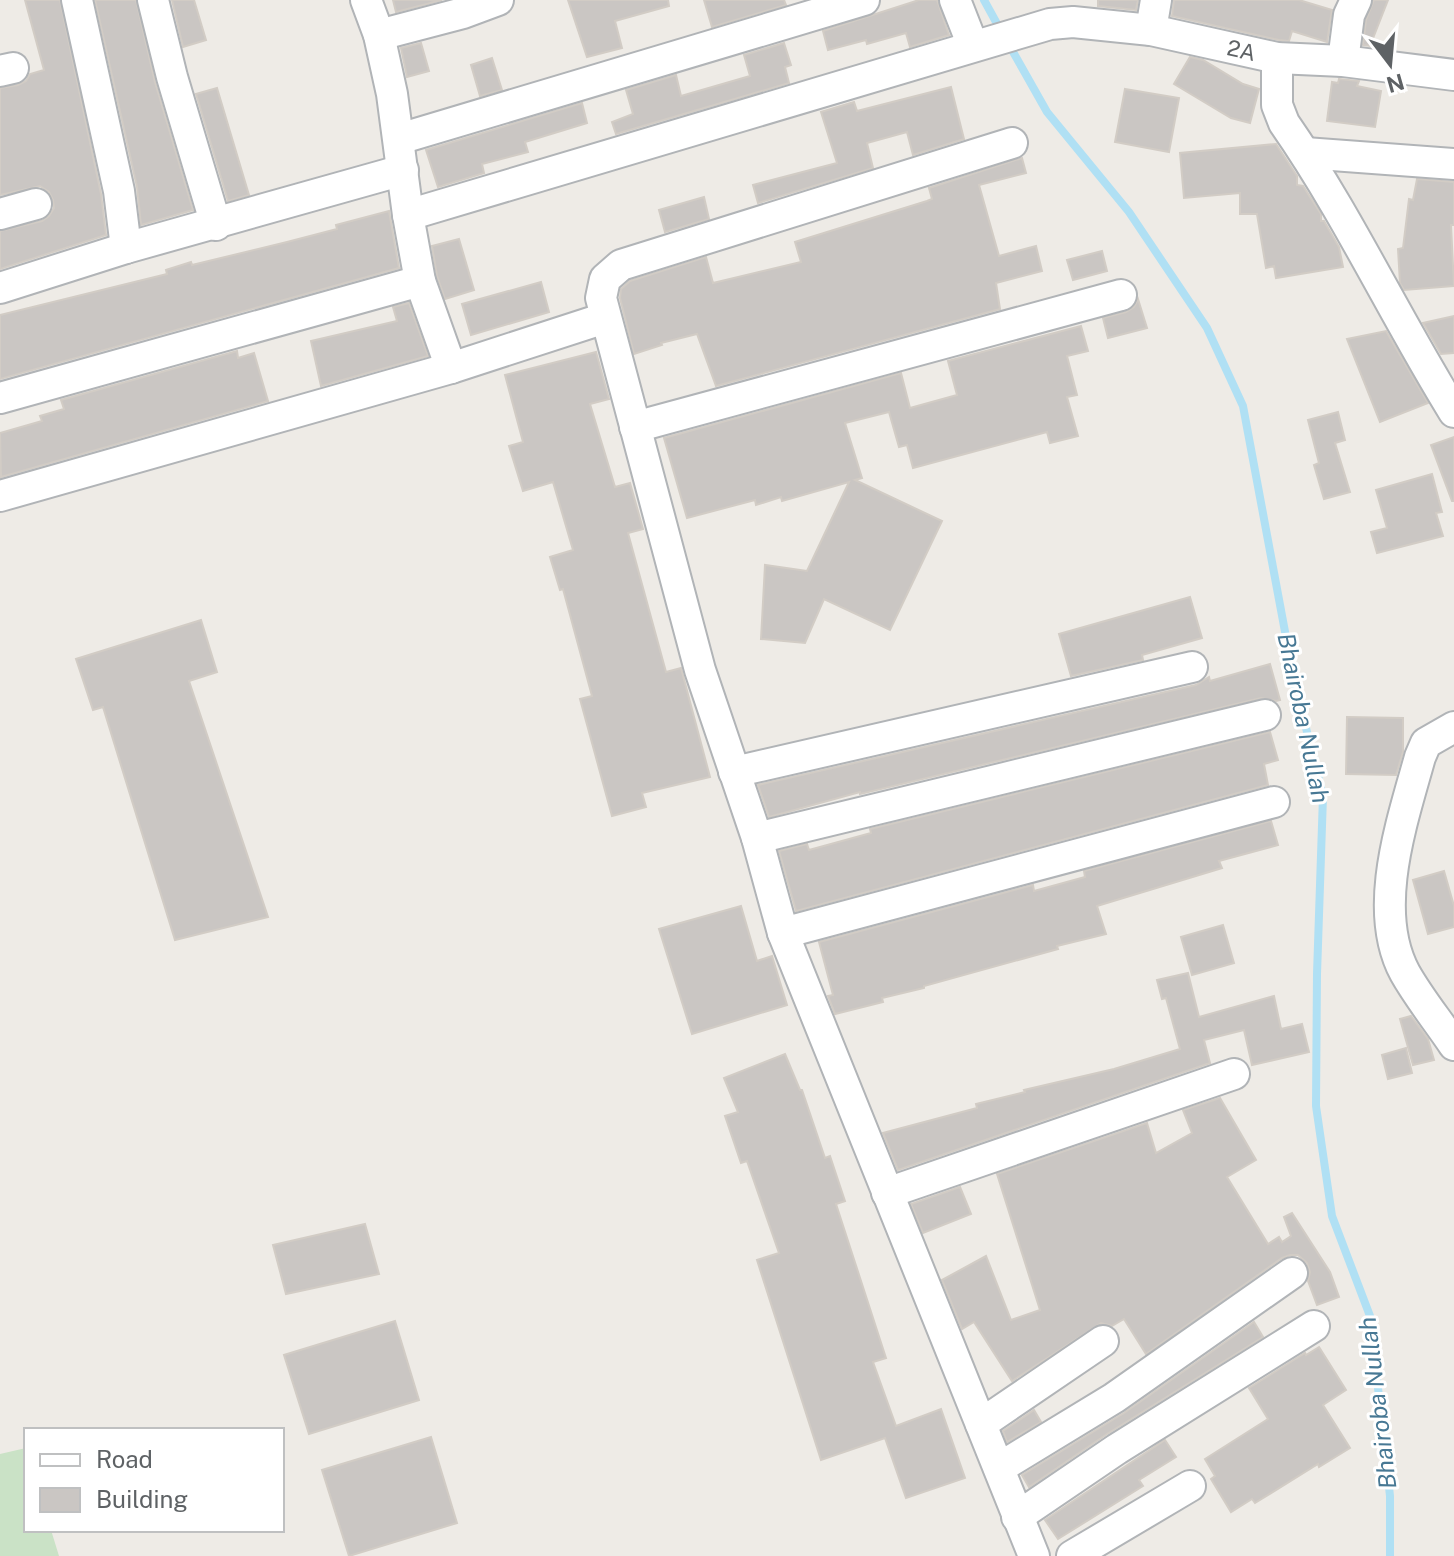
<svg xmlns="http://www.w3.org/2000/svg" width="1454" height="1556" font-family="'Public Sans',sans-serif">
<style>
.green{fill:#cae2c6}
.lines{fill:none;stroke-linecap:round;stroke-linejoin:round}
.stream{stroke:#b0e0f4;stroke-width:8}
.building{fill:#cac6c3;stroke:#d2ccc5;stroke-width:2}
.minor-casing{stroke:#b1b4b7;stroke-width:34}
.minor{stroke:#fff;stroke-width:30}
.labels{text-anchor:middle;stroke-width:6;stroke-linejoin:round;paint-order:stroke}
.street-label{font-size:22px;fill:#5e6265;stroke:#fff}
.water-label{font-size:24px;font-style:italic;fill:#477894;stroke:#fff}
</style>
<rect width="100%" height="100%" fill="#eeebe6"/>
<polygon class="green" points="26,1448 26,1530 51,1530 59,1556 0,1556 0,1454"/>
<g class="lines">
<g class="stream">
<polyline points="984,0 1001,31"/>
<polyline points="1008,43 1047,112 1129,212 1207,328 1243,406 1294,680 1323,796 1317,974 1316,1106 1332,1216 1370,1316 1390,1496 1390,1556"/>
</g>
</g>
<g class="building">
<polygon points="25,0 60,0 101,194 106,235 0,269 0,231 42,221 49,216 54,208 53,200 49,192 40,186 0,195 0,88 18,85 26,81 30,74 44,70"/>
<polygon points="95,0 136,0 155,82 193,210 141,225 137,187"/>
<polygon points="172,0 194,0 206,40 183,47"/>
<polygon points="393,0 442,0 396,12"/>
<polygon points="568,0 668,0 669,6 615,21 622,48 587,57"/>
<polygon points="704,0 784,0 786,5 712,27"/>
<polygon points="919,0 937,0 949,35 910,47 906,33 867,44 866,40 828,50 823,31"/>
<polygon points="1098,0 1138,0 1136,10 1098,6"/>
<polygon points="1174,0 1299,0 1332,10 1327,42 1292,31 1289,41 1279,40 1172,16"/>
<polygon points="1374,0 1388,0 1370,46 1363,45 1366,20"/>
<polygon points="421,43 429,71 407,77 401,48"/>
<polygon points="784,43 791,65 785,67 789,83 616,134 612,122 633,114 626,90 676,75 681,96 750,76 744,55"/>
<polygon points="1190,57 1203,60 1243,84 1259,89 1250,123 1231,118 1174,84"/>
<polygon points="492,58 502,90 480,96 471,65"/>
<polygon points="1339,79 1359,81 1357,86 1381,91 1375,127 1327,121 1332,82 1338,83"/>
<polygon points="951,87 964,139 913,155 907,132 867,143 873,168 758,203 753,185 837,163 821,112 854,102 857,111"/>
<polygon points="217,88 249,195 228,201 196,94"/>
<polygon points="1125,89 1179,98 1169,152 1115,142"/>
<polygon points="582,103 587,123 525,142 528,152 482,164 484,173 438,187 426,150"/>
<polygon points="1276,144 1297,176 1297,185 1303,186 1321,214 1321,221 1324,221 1339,247 1343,267 1276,278 1274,266 1266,268 1257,214 1240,214 1240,193 1184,198 1180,153"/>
<polygon points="1022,158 1026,173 979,185 999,256 1036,246 1042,271 996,283 1000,309 716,386 697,334 661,343 662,345 634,354 620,298 621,289 630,281 706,257 713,283 801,262 795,242 927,201 932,199 929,188"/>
<polygon points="1417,179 1454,182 1454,225 1451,225 1454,286 1404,290 1400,283 1398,249 1403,248 1409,199 1413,200"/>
<polygon points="704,197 709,219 665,232 659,210"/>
<polygon points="389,211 399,268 0,379 0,315 167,274 166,270 191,262 192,265 287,242 337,229 336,225"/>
<polygon points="459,239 474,290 445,299 437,276 432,246"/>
<polygon points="1102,251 1107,271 1073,280 1067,260"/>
<polygon points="541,282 549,312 471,335 462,304"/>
<polygon points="1138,299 1147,328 1108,338 1103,318 1126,312 1134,307"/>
<polygon points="409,303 428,356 321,386 311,341 397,321 393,307"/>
<polygon points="1454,316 1454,353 1441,354 1423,323"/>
<polygon points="1081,326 1088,351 1067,356 1077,395 1067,397 1078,436 1050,443 1047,432 913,468 907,445 899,447 889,412 845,423 862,478 855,480 942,521 890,630 824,599 805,643 761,639 765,565 807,571 849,482 782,501 781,497 756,505 755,500 687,518 664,438 901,373 910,408 957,395 948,361"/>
<polygon points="1386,331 1428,403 1380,422 1347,339"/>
<polygon points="237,351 238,358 254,353 268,401 1,477 0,433 42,421 40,416 64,409 61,400"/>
<polygon points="596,352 609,399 590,404 615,487 630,483 643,529 628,533 666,672 681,668 710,777 642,793 646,807 612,816 580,699 592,696 563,589 560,590 550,557 573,550 553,482 523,491 509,446 523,442 505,375"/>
<polygon points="1338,412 1345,440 1335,443 1350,492 1324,499 1314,465 1319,463 1308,420"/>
<polygon points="1454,437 1454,501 1452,501 1431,445"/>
<polygon points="1432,474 1442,512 1436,513 1443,536 1377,553 1371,532 1387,528 1376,490"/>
<polygon points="1190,597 1202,638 1142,655 1143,660 1071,676 1059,634"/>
<polygon points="201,620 217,672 189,681 268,917 175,940 103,707 93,710 76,659"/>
<polygon points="1270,664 1280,700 1276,701 1261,698 860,794 860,792 769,817 758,785 1196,685 1209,677 1210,681"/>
<polygon points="1347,717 1403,718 1403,752 1396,775 1346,774"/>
<polygon points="1270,732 1278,760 1264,764 1268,785 796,911 779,851 807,844 809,850 871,833 870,829"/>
<polygon points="1271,821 1278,845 1219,861 1222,868 1097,906 1106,934 1057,946 1058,949 924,986 924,988 882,998 883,1002 835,1014 828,996 833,995 819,942 1033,885 1034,891 1085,877 1084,871"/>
<polygon points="1444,871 1454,906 1454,927 1428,934 1413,880"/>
<polygon points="741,906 757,961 772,956 787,1005 692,1034 659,929"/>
<polygon points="1223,925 1234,963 1192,975 1181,937"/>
<polygon points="1188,973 1199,1017 1274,996 1281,1029 1302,1024 1309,1052 1252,1065 1244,1030 1204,1040 1210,1063 898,1170 883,1133 977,1108 976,1104 1025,1092 1024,1090 1114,1069 1180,1049 1166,998 1162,999 1157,980"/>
<polygon points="1411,1016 1428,1039 1434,1060 1413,1065 1400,1019"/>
<polygon points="1406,1048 1412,1073 1388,1079 1382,1055"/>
<polygon points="785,1054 800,1090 802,1090 825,1158 830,1156 845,1201 836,1204 886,1358 873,1362 896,1426 941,1409 965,1478 906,1498 885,1438 821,1460 757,1260 779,1253 747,1161 741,1163 725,1116 738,1112 724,1078"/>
<polygon points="1220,1098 1256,1160 1227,1177 1268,1244 1279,1237 1282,1242 1291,1236 1284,1217 1292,1213 1330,1272 1339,1297 1317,1305 1308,1281 1310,1272 1307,1263 1298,1255 1290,1255 1282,1258 1146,1354 1124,1319 1112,1326 1101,1323 1012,1381 974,1322 962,1329 942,1280 986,1256 1011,1320 1040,1310 997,1174 1147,1123 1156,1153 1192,1133 1183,1110"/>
<polygon points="960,1187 971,1214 923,1233 911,1204"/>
<polygon points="365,1224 379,1274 286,1294 273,1245"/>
<polygon points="395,1321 419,1400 309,1434 284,1355"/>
<polygon points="1254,1322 1263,1337 1107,1434 1029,1487 1022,1475 1124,1413"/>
<polygon points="1319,1347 1346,1390 1323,1405 1350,1448 1319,1467 1318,1464 1255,1503 1252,1499 1231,1512 1211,1479 1215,1476 1205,1459 1268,1419 1249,1388 1305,1353 1306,1355"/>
<polygon points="1034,1410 1041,1422 1007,1442 1003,1431"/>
<polygon points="431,1437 457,1523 349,1556 322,1470"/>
<polygon points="1165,1440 1176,1457 1139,1480 1143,1486 1058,1539 1045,1520"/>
</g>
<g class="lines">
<defs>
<g id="minor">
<polyline points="77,0 119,191 126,248"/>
<polyline points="153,0 172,77 216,225"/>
<polyline points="366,0 379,35 392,94 408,215 420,281 451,368"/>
<polyline points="955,0 973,46"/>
<polyline points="1151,30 1156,0"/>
<polyline points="379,35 463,13 498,0"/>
<path d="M1277 58V105L1284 123C1348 215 1395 317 1454 412"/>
<polyline points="1343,61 1349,15 1356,0"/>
<polyline points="0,71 13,68"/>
<polyline points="399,139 864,0"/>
<polyline points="1012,143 621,265 605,279 601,298 700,670 757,838 783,933 1034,1556"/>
<polyline points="1305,153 1454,164"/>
<polyline points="0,214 36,204"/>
<path id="s1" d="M408 215 1050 24 1073 22 1151 30 1277 58 1343 61 1454 75"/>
<polyline points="0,288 126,248 403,170"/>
<polyline points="0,398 420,281"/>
<polyline points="635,427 1121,295"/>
<polyline points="0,496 451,368 605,318"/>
<path d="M1454 727 1426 743 1420 757C1402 822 1371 910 1405 973 1419 998 1438 1021 1454 1045"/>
<polyline points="734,772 1192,667"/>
<polyline points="757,838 1265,715"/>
<polyline points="783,933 1274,802"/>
<polyline points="887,1193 1234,1074"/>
<polyline points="981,1424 1103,1341"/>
<polyline points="999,1468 1114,1398 1292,1273"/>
<polyline points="1017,1517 1117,1449 1314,1326"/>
<polyline points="1072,1556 1190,1486"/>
</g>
</defs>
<use href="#minor" class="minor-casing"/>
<use href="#minor" class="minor"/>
</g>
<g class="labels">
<g class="street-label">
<text dy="8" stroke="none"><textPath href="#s1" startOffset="864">2A</textPath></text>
</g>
<g class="water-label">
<text transform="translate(1303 718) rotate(78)" y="8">Bhairoba Nullah</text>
<text transform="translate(1378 1403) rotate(-97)" y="8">Bhairoba Nullah</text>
</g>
</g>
<rect x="24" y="1428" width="260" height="104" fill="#ffffff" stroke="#bfc0c1" stroke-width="2"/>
<rect x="40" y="1454" width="40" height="12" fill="#ffffff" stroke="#bfc0c1" stroke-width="2"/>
<text x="96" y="1468" font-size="24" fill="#5e6265">Road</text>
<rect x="40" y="1488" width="40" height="24" fill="#cac6c3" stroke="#bfc0c1" stroke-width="2"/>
<text x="96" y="1508" font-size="24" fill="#5e6265">Building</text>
<g transform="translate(1390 64) rotate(164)" stroke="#ffffff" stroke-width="6" paint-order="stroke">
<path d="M0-6L14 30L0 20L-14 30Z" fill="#5e6265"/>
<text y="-12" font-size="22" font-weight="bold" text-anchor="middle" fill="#5e6265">N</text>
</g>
</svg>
